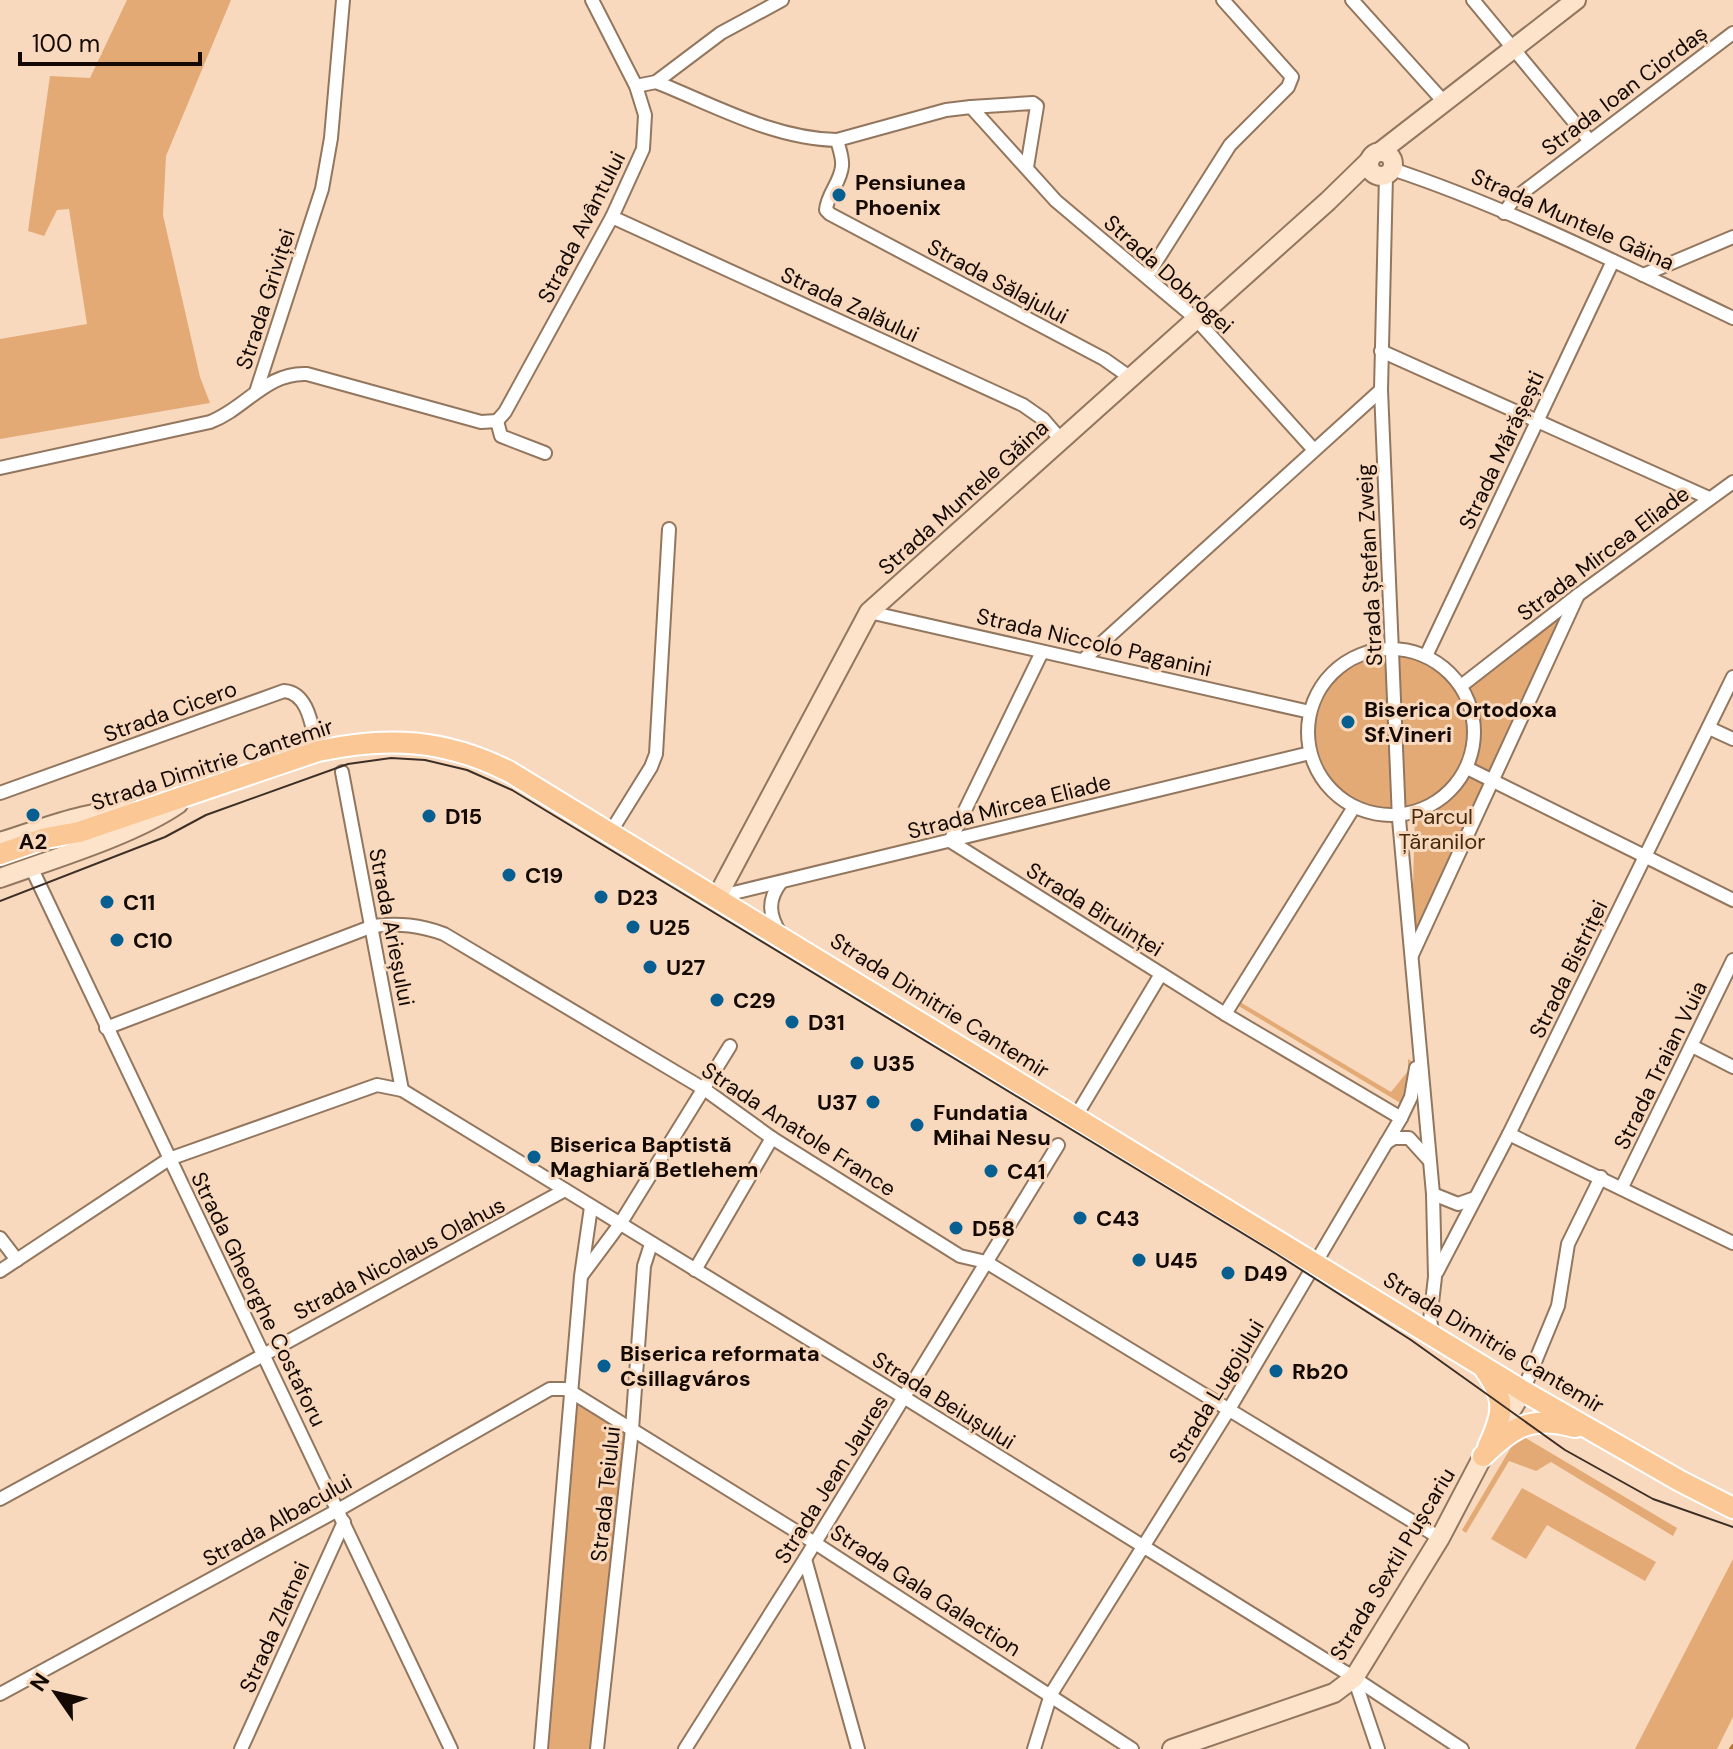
<svg xmlns="http://www.w3.org/2000/svg" width="1733" height="1749" font-family="'DM Sans',sans-serif">
<style>
.green{fill:#e4aa76}
.lines{fill:none;stroke-linecap:round;stroke-linejoin:round}
.stream{stroke:#bb742b;stroke-width:4}
.street-casing{stroke:#92765e;stroke-width:16}
.secondary-casing{stroke:#92765e;stroke-width:22}
.primary-casing{stroke:#fff;stroke-width:24}
.street{stroke:#fff;stroke-width:12}
.secondary{stroke:#fde3ca;stroke-width:18}
.primary{stroke:#fbc795;stroke-width:20}
.tram{stroke:#3d2f25;stroke-width:2}
.poi-dot{fill:#065f90;stroke:#f8d9be;stroke-width:3}
.labels{text-anchor:middle;stroke-width:6;stroke-linejoin:round;paint-order:stroke}
.street-label{font-size:22px;fill:#140a03;stroke:#f8d9be}
.poi-label{font-size:22px;font-weight:bold;fill:#140a03;stroke:#f8d9be;text-anchor:start}
.park-label{font-size:22px;fill:#472a0b;stroke:#f8d9be}
</style>
<rect width="100%" height="100%" fill="#f8d9be"/>
<g class="green">
<polygon points="127,0 231,0 166,156 163,215 200,377 210,403 0,439 0,339 87,324 69,209 57,210 44,236 28,231 50,76 90,78"/>
<path d="M1578 595 1411 958 1415 813C1399 815 1383 817 1367 813 1319 799 1295 743 1315 698 1333 657 1383 638 1424 655 1439 662 1450 674 1461 686Z"/>
<polygon points="1240,1002 1391,1092 1408,1071 1408,1059 1413,1062 1410,1089 1402,1104 1237,1005"/>
<polygon points="573,1393 632,1429 597,1749 541,1749"/>
<polygon points="1519,1434 1677,1528 1673,1536 1551,1462 1536,1471 1509,1461 1466,1533 1462,1530"/>
<polygon points="1522,1488 1656,1562 1645,1581 1547,1525 1526,1559 1491,1539"/>
<polygon points="1733,1559 1733,1717 1717,1749 1635,1749"/>
</g>
<g class="lines">
<polyline class="stream" points="1731,1749 1733,1746"/>
<defs>
<g id="street">
<polyline points="1352,0 1444,102"/>
<polyline points="1473,0 1589,140"/>
<path d="M656 82C714 105 774 139 837 140L946 110 971 107 1056 201 1195 318 1314 450"/>
<polyline points="636,86 656,82 721,33 782,0"/>
<polyline points="971,107 1033,103 1037,106 1027,167"/>
<path d="M837 140C839 148 843 158 842 166 841 182 827 194 826 210L830 214 1104 359 1131 378"/>
<path d="M1392 169C1509 208 1622 265 1733 318"/>
<polyline points="1386,175 1381,390 1399,819 1433,1194 1435,1277 1430,1320 1433,1335"/>
<polyline points="1504,213 1514,199 1733,33"/>
<polyline points="612,217 1023,405 1043,419 1062,441"/>
<polyline points="1643,275 1733,237"/>
<polyline points="1147,276 1230,145 1288,87 1292,77 1223,0"/>
<polyline points="1381,351 1709,498"/>
<polyline points="256,392 322,189 331,138 343,0"/>
<polyline points="497,421 505,412 612,217 643,149 645,115 636,86 592,0"/>
<polyline points="497,421 501,436 545,453"/>
<path d="M0 468 210 422C245 409 266 372 307 374L481 422 497 421"/>
<polyline points="869,612 1310,712"/>
<circle cx="1391" cy="732" r="83"/>
<polyline points="1042,652 950,841 1225,1014 1401,1118"/>
<polyline points="1426,656 1613,261"/>
<polyline points="1083,660 1381,390"/>
<polyline points="1461,686 1578,595 1733,482"/>
<polyline points="1709,728 1733,739"/>
<polyline points="1467,768 1733,900"/>
<polyline points="342,772 402,1090"/>
<path d="M0 793 284 691C310 693 312 730 318 751"/>
<polyline points="610,833 651,767 656,754 669,529"/>
<polyline points="31,867 451,1749"/>
<polyline points="717,897 1310,753"/>
<path d="M780 933C769 915 767 900 781 882"/>
<polyline points="1412,955 1578,595"/>
<polyline points="1225,1014 1354,807"/>
<path d="M106 1028 373 926C399 923 420 925 444 934L704 1089 772 1138 960 1256 986 1262 1440 1538"/>
<polyline points="1692,1046 1733,1067"/>
<polyline points="1076,1116 1161,974"/>
<polyline points="1509,1134 1733,1243"/>
<polyline points="1386,1143 1394,1138 1409,1138 1428,1159"/>
<polyline points="1622,1187 1733,960"/>
<polyline points="1433,1194 1458,1204 1475,1198"/>
<polyline points="0,1238 17,1260"/>
<polyline points="695,1270 772,1138"/>
<polyline points="0,1271 169,1159 377,1085 402,1090 905,1398 1345,1672 1462,1749"/>
<polyline points="1437,1272 1509,1134 1733,677"/>
<polyline points="582,1275 620,1224 730,1046"/>
<polyline points="1523,1391 1558,1306 1568,1244 1601,1177"/>
<polyline points="0,1499 565,1190"/>
<polyline points="805,1559 858,1749"/>
<polyline points="1354,1678 1378,1749"/>
<polyline points="0,1694 338,1510 550,1389 565,1389 573,1393 815,1543 1132,1749"/>
<polyline points="241,1749 344,1522"/>
<polyline points="541,1749 581,1276 591,1207"/>
<polyline points="597,1749 632,1429 644,1266 651,1244"/>
<polyline points="685,1749 805,1559 1058,1145"/>
<polyline points="1034,1749 1051,1694 1228,1411 1401,1118 1411,1097 1416,1068"/>
</g>
<g id="secondary">
<circle cx="1381" cy="164" r="12"/>
<polyline points="1380,152 1576,0"/>
<path d="M0 842C49 827 86 809 138 811"/>
<path d="M0 878C53 859 133 835 178 804"/>
<polyline points="717,897 869,612 1328,201 1370,160"/>
<polyline points="1172,1749 1334,1693 1354,1678 1440,1538 1483,1456 1523,1391"/>
</g>
<g id="primary">
<path d="M0 854 46 838 79 832 318 751C388 736 445 739 510 772L1523 1391 1680 1481 1733 1508"/>
<path d="M1485 1370C1507 1400 1503 1415 1488 1447"/>
<path d="M1483 1456C1514 1426 1531 1415 1575 1427"/>
</g>
</defs>
<use href="#street" class="street-casing"/>
<use href="#secondary" class="secondary-casing"/>
<use href="#primary" class="primary-casing"/>
<use href="#street" class="street"/>
<use href="#secondary" class="secondary"/>
<use href="#primary" class="primary"/>
<polyline class="tram" points="0,901 165,837 206,815 348,764 391,758 425,760 467,770 512,790 1275,1253 1411,1340 1565,1450 1653,1499 1733,1527"/>
</g>
<g class="poi-dot">
<circle cx="839" cy="195" r="8"/>
<circle cx="1348" cy="722" r="8"/>
<circle cx="33" cy="815" r="8"/>
<circle cx="429" cy="816" r="8"/>
<circle cx="509" cy="875" r="8"/>
<circle cx="601" cy="897" r="8"/>
<circle cx="107" cy="902" r="8"/>
<circle cx="633" cy="927" r="8"/>
<circle cx="117" cy="940" r="8"/>
<circle cx="650" cy="967" r="8"/>
<circle cx="717" cy="1000" r="8"/>
<circle cx="792" cy="1022" r="8"/>
<circle cx="857" cy="1063" r="8"/>
<circle cx="873" cy="1102" r="8"/>
<circle cx="917" cy="1125" r="8"/>
<circle cx="534" cy="1157" r="8"/>
<circle cx="991" cy="1171" r="8"/>
<circle cx="1080" cy="1218" r="8"/>
<circle cx="956" cy="1228" r="8"/>
<circle cx="1139" cy="1260" r="8"/>
<circle cx="1228" cy="1273" r="8"/>
<circle cx="604" cy="1366" r="8"/>
<circle cx="1276" cy="1371" r="8"/>
</g>
<g class="labels">
<g class="street-label">
<text transform="translate(1624 90) rotate(-37)" y="8">Strada Ioan Ciordaș</text>
<text transform="translate(1573 219) rotate(24)" y="8">Strada Muntele Găina</text>
<text transform="translate(581 227) rotate(-63)" y="8">Strada Avântului</text>
<text transform="translate(1169 274) rotate(42)" y="8">Strada Dobrogei</text>
<text transform="translate(998 281) rotate(28)" y="8">Strada Sălajului</text>
<text transform="translate(265 299) rotate(-72)" y="8">Strada Griviței</text>
<text transform="translate(850 304) rotate(25)" y="8">Strada Zalăului</text>
<text transform="translate(1501 450) rotate(-65)" y="8">Strada Mărășești</text>
<text transform="translate(963 497) rotate(-42)" y="8">Strada Muntele Găina</text>
<text transform="translate(1603 553) rotate(-37)" y="8">Strada Mircea Eliade</text>
<text transform="translate(1369 565) rotate(-93)" y="8">Strada Ștefan Zweig</text>
<text transform="translate(1094 642) rotate(13)" y="8">Strada Niccolo Paganini</text>
<text transform="translate(170 711) rotate(-20)" y="8">Strada Cicero</text>
<text transform="translate(212 764) rotate(-18)" y="8">Strada Dimitrie Cantemir</text>
<text transform="translate(1009 806) rotate(-14)" y="8">Strada Mircea Eliade</text>
<text transform="translate(1095 909) rotate(32)" y="8">Strada Biruinței</text>
<text transform="translate(392 927) rotate(79)" y="8">Strada Arieșului</text>
<text transform="translate(1568 969) rotate(-64)" y="8">Strada Bistriței</text>
<text transform="translate(940 1005) rotate(32)" y="8">Strada Dimitrie Cantemir</text>
<text transform="translate(1660 1065) rotate(-64)" y="8">Strada Traian Vuia</text>
<text transform="translate(799 1129) rotate(33)" y="8">Strada Anatole France</text>
<text transform="translate(399 1258) rotate(-28)" y="8">Strada Nicolaus Olahus</text>
<text transform="translate(259 1299) rotate(64)" y="8">Strada Gheorghe Costaforu</text>
<text transform="translate(1494 1342) rotate(31)" y="8">Strada Dimitrie Cantemir</text>
<text transform="translate(1216 1391) rotate(-59)" y="8">Strada Lugojului</text>
<text transform="translate(944 1400) rotate(32)" y="8">Strada Beiușului</text>
<text transform="translate(831 1479) rotate(-58)" y="8">Strada Jean Jaures</text>
<text transform="translate(605 1494) rotate(-84)" y="8">Strada Teiului</text>
<text transform="translate(277 1520) rotate(-29)" y="8">Strada Albacului</text>
<text transform="translate(1392 1564) rotate(-59)" y="8">Strada Sextil Pușcariu</text>
<text transform="translate(926 1590) rotate(33)" y="8">Strada Gala Galaction</text>
<text transform="translate(274 1627) rotate(-66)" y="8">Strada Zlatnei</text>
</g>
<g class="poi-label">
<text x="855" y="190">Pensiunea<tspan x="855" dy="25">Phoenix</tspan></text>
<text x="1364" y="717">Biserica Ortodoxa<tspan x="1364" dy="25">Sf.Vineri</tspan></text>
<text x="445" y="824">D15</text>
<text x="33" y="849" text-anchor="middle">A2</text>
<text x="525" y="883">C19</text>
<text x="617" y="905">D23</text>
<text x="123" y="910">C11</text>
<text x="649" y="935">U25</text>
<text x="133" y="948">C10</text>
<text x="666" y="975">U27</text>
<text x="733" y="1008">C29</text>
<text x="808" y="1030">D31</text>
<text x="873" y="1071">U35</text>
<text x="857" y="1110" text-anchor="end">U37</text>
<text x="933" y="1120">Fundatia<tspan x="933" dy="25">Mihai Nesu</tspan></text>
<text x="550" y="1152">Biserica Baptistă<tspan x="550" dy="25">Maghiară Betlehem</tspan></text>
<text x="1007" y="1179">C41</text>
<text x="1096" y="1226">C43</text>
<text x="972" y="1236">D58</text>
<text x="1155" y="1268">U45</text>
<text x="1244" y="1281">D49</text>
<text x="620" y="1361">Biserica reformata<tspan x="620" dy="25">Csillagváros</tspan></text>
<text x="1292" y="1379">Rb20</text>
</g>
<g class="park-label">
<text x="1442" y="824">Parcul<tspan x="1442" dy="25">Țăranilor</tspan></text>
</g>
</g>
<g transform="translate(56 1693) rotate(304)" stroke="#f8d9be" stroke-width="6" paint-order="stroke">
<path d="M0-6L14 30L0 20L-14 30Z" fill="#140a03"/>
<text y="-12" font-size="22" font-weight="bold" text-anchor="middle" fill="#140a03">N</text>
</g>
<path d="M20 52v12h180v-12" fill="none" stroke="#140a03" stroke-width="4"/>
<text x="32" y="52" font-size="24" fill="#140a03" stroke="#f8d9be" stroke-width="6" paint-order="stroke">100 m</text>
</svg>
